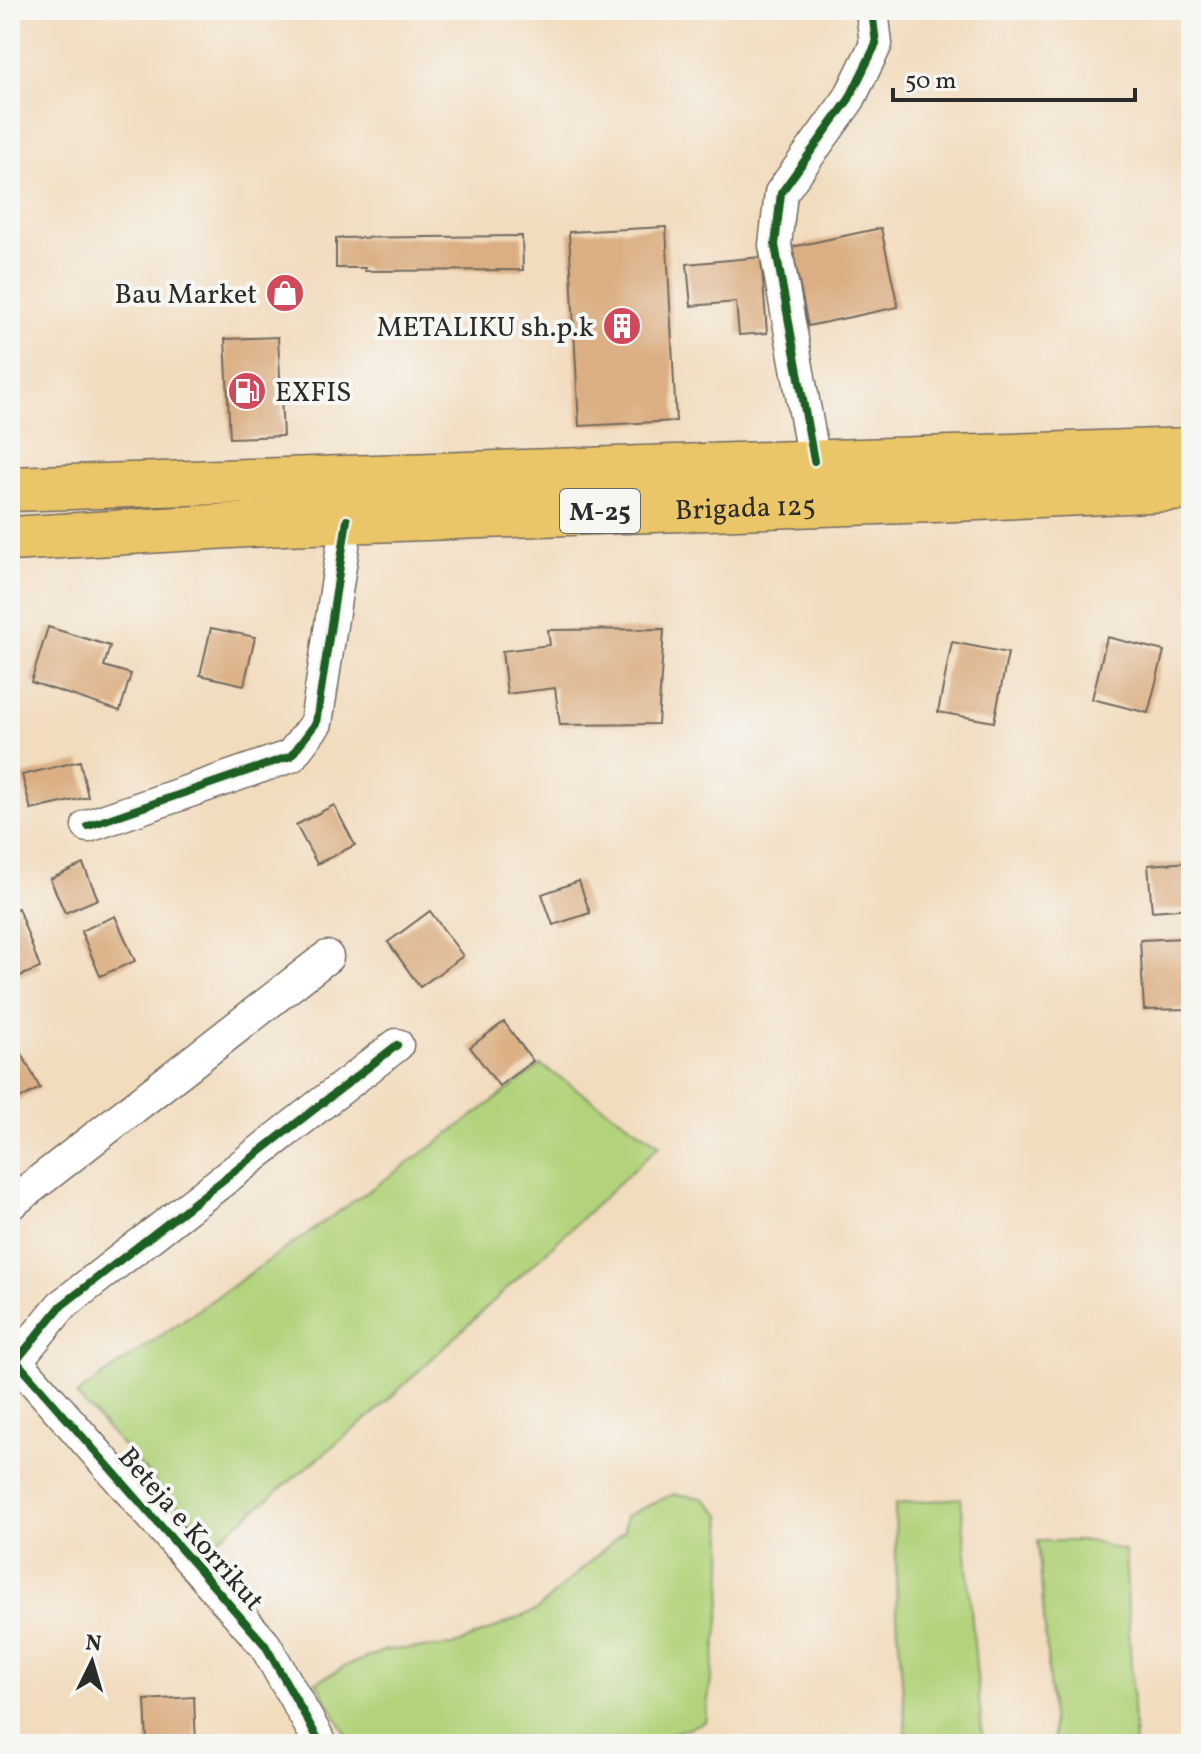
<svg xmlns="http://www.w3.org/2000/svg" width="1201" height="1754" font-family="Vollkorn,serif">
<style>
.green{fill:#b2d37b;stroke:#6e7f53;stroke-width:2}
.building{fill:#dbaf83}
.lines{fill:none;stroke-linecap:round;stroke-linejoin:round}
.minor-casing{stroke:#71695e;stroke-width:35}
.primary-casing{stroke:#71695e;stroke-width:47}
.minor{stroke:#fff;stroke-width:32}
.primary{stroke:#ebc669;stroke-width:44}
.cycleway-casing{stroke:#f6f6f2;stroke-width:13}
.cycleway{stroke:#1b5e20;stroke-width:8}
.labels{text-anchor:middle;stroke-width:8;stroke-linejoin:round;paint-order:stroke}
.shield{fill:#f6f6f2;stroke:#686867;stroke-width:2}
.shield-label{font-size:26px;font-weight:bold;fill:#2b2b2b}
.poi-label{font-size:28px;fill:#2b2b2b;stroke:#f6f6f2;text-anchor:end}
.street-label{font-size:28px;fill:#2b2b2b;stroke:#f6f6f2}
</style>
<rect width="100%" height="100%" fill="#f6f6f2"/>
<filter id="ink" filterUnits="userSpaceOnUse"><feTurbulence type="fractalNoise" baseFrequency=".0125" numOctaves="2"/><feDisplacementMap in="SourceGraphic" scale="16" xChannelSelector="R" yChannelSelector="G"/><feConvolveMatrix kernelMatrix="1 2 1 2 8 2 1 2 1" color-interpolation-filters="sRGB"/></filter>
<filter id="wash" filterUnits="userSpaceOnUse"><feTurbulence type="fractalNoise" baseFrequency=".006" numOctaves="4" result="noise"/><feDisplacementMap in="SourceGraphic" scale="32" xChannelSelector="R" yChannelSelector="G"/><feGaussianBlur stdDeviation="1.8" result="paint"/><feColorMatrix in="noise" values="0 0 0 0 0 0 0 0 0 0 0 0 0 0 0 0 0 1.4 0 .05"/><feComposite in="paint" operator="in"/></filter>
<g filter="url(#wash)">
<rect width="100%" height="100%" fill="#f2dcbe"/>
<g class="green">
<polygon points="541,1065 660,1145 373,1414 212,1544 76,1395 437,1143"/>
<path d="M673 1494 703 1498 721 1514C729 1583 714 1654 705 1722L641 1744H352L316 1682 350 1664 386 1650 453 1646 537 1610 624 1531 626 1516Z"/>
<polygon points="961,1498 983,1744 907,1744 897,1617 895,1504"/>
<polygon points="1038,1541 1089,1541 1125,1551 1135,1744 1054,1744"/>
</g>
<g id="blocks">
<g class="building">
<polygon points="666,227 676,421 579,426 569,232"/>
<polygon points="881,228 898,307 808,326 792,247"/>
<polygon points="522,236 523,270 365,271 365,268 336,268 336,238"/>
<polygon points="761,257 767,333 739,335 736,302 691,306 687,264"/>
<polygon points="278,337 283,436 230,438 225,339"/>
<polygon points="48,627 110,646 104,666 131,674 120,711 31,682"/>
<polygon points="211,628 255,637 244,685 200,675"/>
<polygon points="664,629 658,724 560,725 555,688 507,694 502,651 550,645 548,630"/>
<polygon points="1107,637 1164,651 1148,713 1092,699"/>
<polygon points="952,642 1008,653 994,722 938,712"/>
<polygon points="10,644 16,644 16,680 10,681"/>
<polygon points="80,761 88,797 31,810 22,775"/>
<polygon points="334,805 355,845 317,864 296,825"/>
<polygon points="1190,862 1191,908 1152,911 1148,865"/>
<polygon points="83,864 98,899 65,913 50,879"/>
<polygon points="579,881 590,913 553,925 542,894"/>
<polygon points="18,908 40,968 10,980 10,911"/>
<polygon points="430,911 463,956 420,987 388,942"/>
<polygon points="115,916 135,961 100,976 81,931"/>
<polygon points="1184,938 1187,1009 1144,1010 1140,940"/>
<polygon points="504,1022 533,1061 499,1086 470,1047"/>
<polygon points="21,1052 40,1088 10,1104 10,1058"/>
<polygon points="194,1697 196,1744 147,1744 145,1700"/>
</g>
</g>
</g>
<g filter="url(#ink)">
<use href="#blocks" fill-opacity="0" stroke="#71695e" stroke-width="2"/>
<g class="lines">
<defs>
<g id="minor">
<polyline points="814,461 775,245 781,193 849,99 876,44 872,10"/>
<polyline points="88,826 291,756 316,723 347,520"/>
<polyline points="10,1204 327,957"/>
<polyline points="10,1354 265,1645 321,1744"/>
<polyline points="16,1361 61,1306 397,1045"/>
</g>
<g id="primary">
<polyline points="10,489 1191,450"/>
<path id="s1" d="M10 539 283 523 934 500 1191 488"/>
</g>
</defs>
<use href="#minor" class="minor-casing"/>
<use href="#primary" class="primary-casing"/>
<use href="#minor" class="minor"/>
<use href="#primary" class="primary"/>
<defs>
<g id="cycleway">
<polyline points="814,461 775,245 781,193 849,99 876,44 872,10"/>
<polyline points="88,826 291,756 316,723 347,520"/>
<polyline points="10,1354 265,1645 321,1744"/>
<polyline points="16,1361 61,1306 397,1045"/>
</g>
</defs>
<use href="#cycleway" class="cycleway-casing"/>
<use href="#cycleway" class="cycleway"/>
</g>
</g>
<defs>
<symbol id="shop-disc" viewBox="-11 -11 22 22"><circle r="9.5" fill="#d1495b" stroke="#f6f6f2"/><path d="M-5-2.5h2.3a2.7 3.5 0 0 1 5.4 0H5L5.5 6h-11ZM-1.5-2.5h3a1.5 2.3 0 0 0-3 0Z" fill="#fff"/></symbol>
<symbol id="building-disc" viewBox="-11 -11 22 22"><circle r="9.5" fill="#d1495b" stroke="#f6f6f2"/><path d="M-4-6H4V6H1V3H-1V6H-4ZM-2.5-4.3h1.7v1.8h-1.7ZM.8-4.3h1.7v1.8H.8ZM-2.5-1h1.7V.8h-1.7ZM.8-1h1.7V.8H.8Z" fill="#fff"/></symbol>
<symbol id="fuel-disc" viewBox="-11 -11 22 22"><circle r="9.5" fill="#d1495b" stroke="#f6f6f2"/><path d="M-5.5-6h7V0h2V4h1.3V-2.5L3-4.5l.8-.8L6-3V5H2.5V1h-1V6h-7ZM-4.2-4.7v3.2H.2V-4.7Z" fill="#fff"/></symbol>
</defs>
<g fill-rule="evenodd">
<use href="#shop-disc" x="263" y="271" width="44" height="44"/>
<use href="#building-disc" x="600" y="304" width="44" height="44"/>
<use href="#fuel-disc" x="225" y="369" width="44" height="44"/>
</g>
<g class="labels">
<rect class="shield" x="560" y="489" width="80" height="44" rx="6"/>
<g class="shield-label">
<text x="600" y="520">M-25</text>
</g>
<g class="poi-label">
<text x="257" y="303">Bau Market</text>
<text x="594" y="336">METALIKU sh.p.k</text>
<text x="275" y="401" text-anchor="start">EXFIS</text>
</g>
<g class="street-label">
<text dy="10" stroke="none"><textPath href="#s1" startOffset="736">Brigada 125</textPath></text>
<text transform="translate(192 1528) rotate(49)" y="10">Beteja e Korrikut</text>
</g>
</g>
<rect width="1201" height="1754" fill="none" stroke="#f6f6f2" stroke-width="40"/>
<g transform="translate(92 1662) rotate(5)" stroke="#f6f6f2" stroke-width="6" paint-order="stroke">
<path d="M0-6L14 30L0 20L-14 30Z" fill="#2b2b2b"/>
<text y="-12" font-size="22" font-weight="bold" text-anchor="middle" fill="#2b2b2b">N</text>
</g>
<path d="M893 88v12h242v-12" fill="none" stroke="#2b2b2b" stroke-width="4"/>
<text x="905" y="88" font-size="24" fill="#2b2b2b" stroke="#f6f6f2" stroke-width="6" paint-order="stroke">50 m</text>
</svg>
